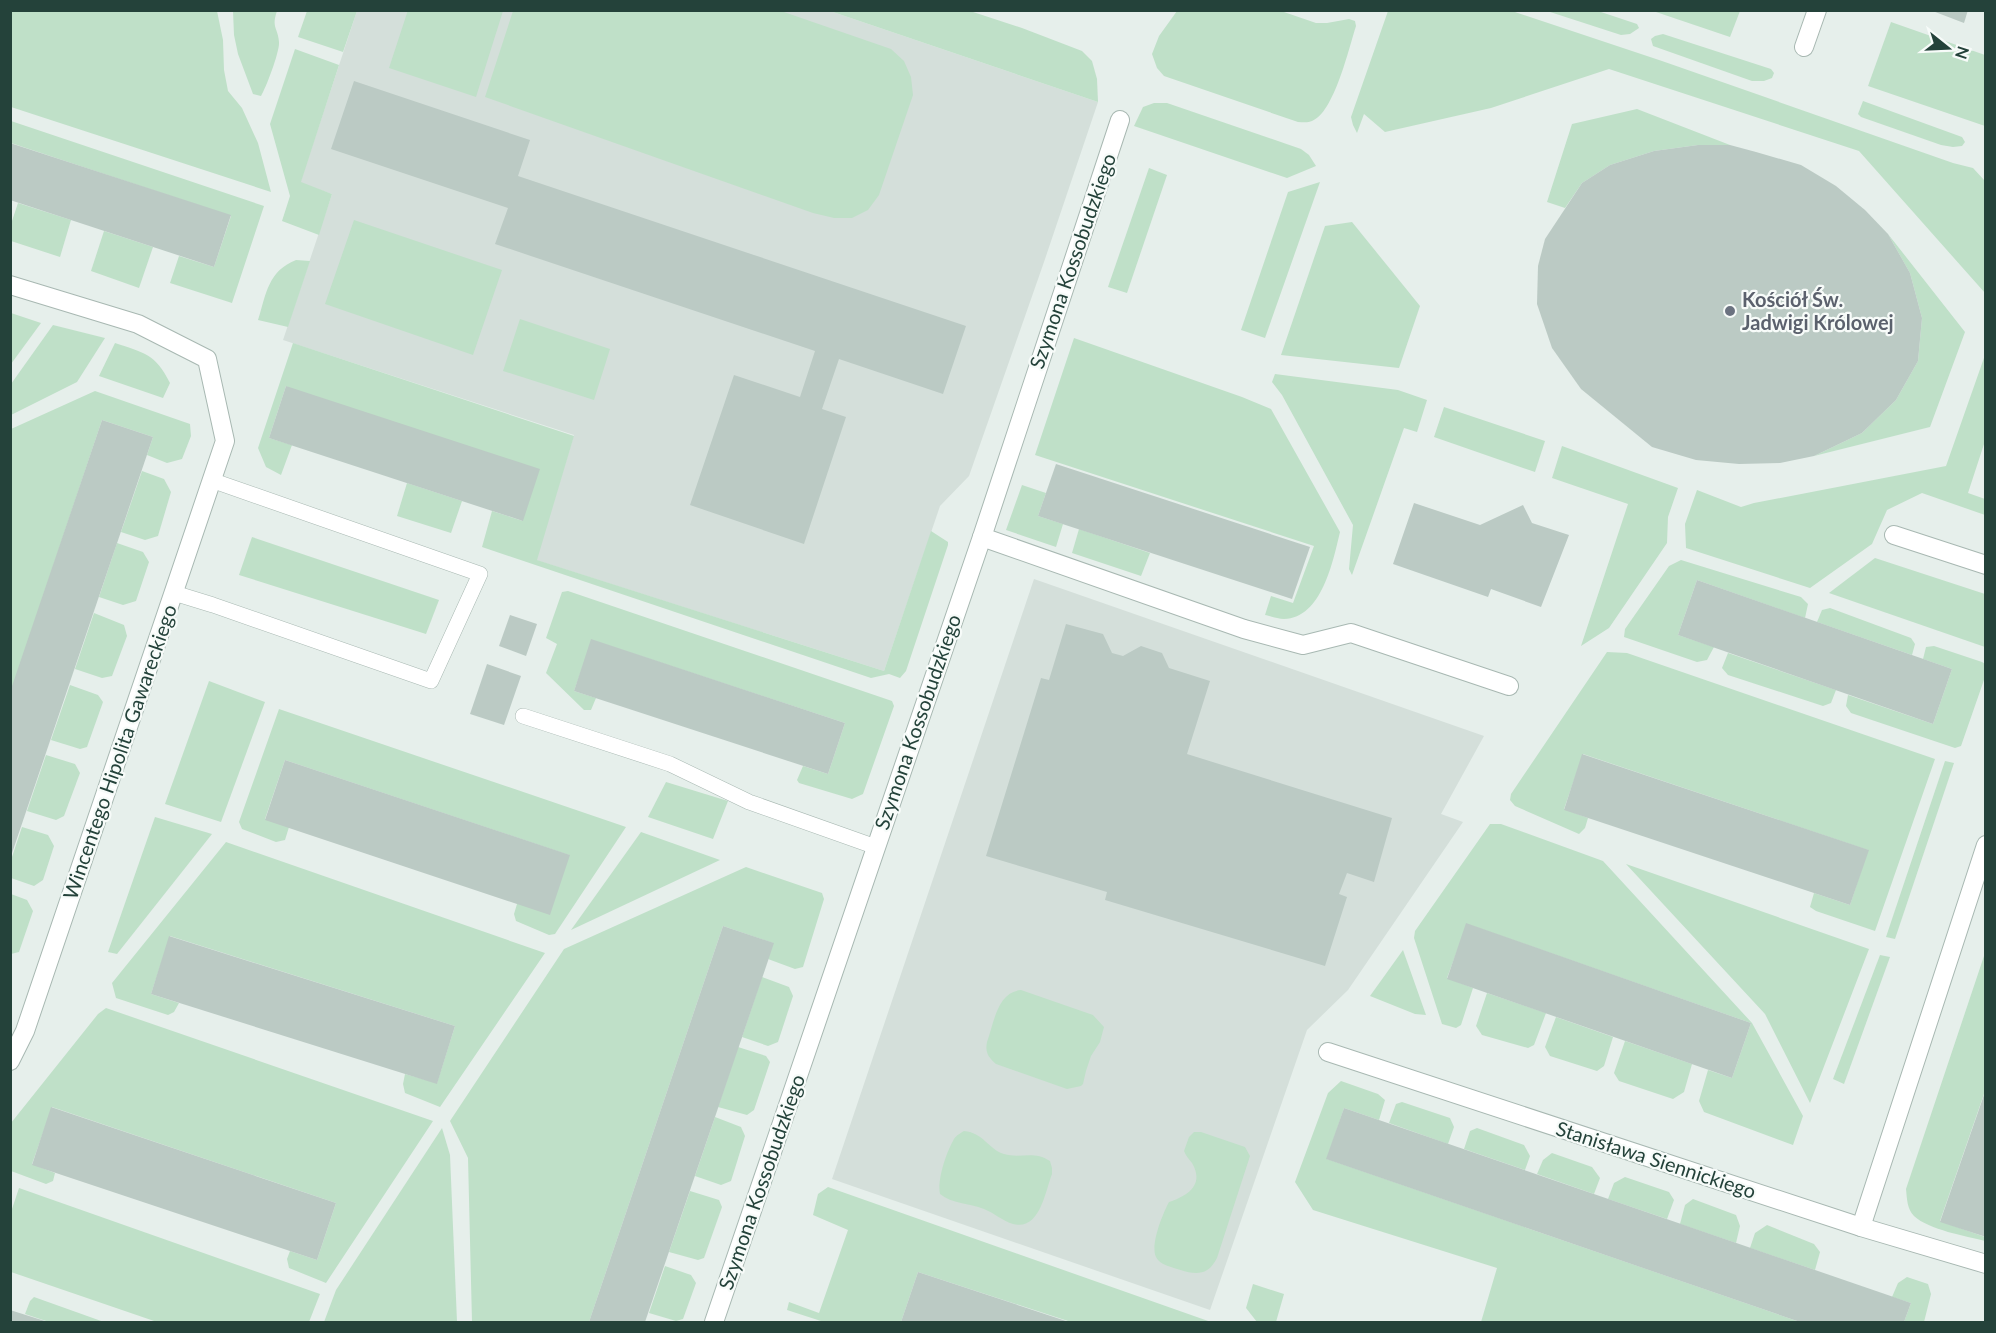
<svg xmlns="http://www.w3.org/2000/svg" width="1996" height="1333" font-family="Lato,sans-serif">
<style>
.built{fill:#d4dfda}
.green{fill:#bfe0c8}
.building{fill:#bbcac4}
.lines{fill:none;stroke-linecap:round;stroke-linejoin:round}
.lane-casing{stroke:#a8b8b2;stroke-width:16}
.street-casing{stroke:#a8b8b2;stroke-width:20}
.lane{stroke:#fff;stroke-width:15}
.street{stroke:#fff;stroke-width:18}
.worship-dot{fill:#6b7280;stroke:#f7fbf9;stroke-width:2}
.labels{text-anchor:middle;stroke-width:4.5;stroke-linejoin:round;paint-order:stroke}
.street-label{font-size:20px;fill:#24423a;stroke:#f7fbf9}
.worship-label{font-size:20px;font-weight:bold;fill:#5b616d;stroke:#f7fbf9;text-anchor:start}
</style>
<rect width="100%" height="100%" fill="#e6efeb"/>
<g class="built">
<polygon points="357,11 830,11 1098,102 1044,262 969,476 940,506 884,671 536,560 574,435 283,340 332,194 300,183"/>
<polygon points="1034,579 1484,736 1441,814 1463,822 1348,990 1307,1030 1210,1310 832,1179"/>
</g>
<g class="green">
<polygon points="11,10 217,11 223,40 224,70 228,91 242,108 258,143 271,192 11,107"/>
<polygon points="408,10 503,11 476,97 389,68"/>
<path d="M233 11H277C271 28 278 27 279 42 280 51 266 88 261 96L253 94 238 54 234 35Z"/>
<polygon points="307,11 357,11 343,52 298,37"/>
<polygon points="513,11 781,11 891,49 904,61 911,77 913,95 879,195 868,210 852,218 834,218 813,213 485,97"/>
<polygon points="830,11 970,11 1022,28 1082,51 1092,61 1097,79 1098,102"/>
<path d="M1177 11H1281L1316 23H1327L1349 19 1355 21 1356 26C1349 48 1334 113 1312 121 1308 123 1302 122 1298 122L1164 76 1157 68 1152 54 1159 36Z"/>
<polygon points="1388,11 1512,11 1662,61 1953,163 1973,168 1985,181 1985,293 1859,151 1609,69 1491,108 1385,132 1364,114 1357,133 1353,125 1351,117"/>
<polygon points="1547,11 1598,11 1637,24 1639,28 1630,34 1621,35"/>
<polygon points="1653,11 1740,11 1730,37"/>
<polygon points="1891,22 1985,55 1985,126 1868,86"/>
<polygon points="1663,34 1771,69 1774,73 1772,78 1764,81 1752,81 1653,46 1651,39 1655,36"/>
<polygon points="295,49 339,65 301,182 332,194 319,235 282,221 290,196 270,124"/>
<polygon points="1863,101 1962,137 1965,142 1962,146 1953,147 1941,145 1861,117 1858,114"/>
<polygon points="1154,103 1167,103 1301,149 1309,155 1316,166 1287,178 1134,126 1143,107"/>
<polygon points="1637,109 1730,145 1698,145 1654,151 1610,165 1582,183 1565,208 1547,202 1572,124"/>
<polygon points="11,121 264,206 232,303 170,283 179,256 214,267 231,216 11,143"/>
<polygon points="1149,168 1167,175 1127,293 1108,287"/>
<polygon points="1320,182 1265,338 1241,330 1288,192"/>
<polygon points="18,203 71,220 60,257 11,241 11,224"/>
<polygon points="354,220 502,270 473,355 325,304"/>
<polygon points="1352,222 1420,306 1399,368 1281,355 1325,226"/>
<polygon points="104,231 153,247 139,288 91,271"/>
<polygon points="1888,234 1965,332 1930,427 1814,456 1862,433 1896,400 1918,361 1922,318 1910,273"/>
<path d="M296 260 310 261 288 327 258 320C266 294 268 271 296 260Z"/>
<polygon points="11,313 41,323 11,364 10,313"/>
<polygon points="520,319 610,349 594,400 503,371"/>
<polygon points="53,325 105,338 77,382 11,415 11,384"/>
<path d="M1074 338 1242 397 1271 409 1340 532C1333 561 1322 618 1284 619 1278 619 1270 616 1265 615L1271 596 1293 603 1314 546 1035 455Z"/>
<path d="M115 343C144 353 155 353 170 383L163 398 99 376Z"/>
<polygon points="293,343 574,436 537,560 884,671 931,531 948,542 948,545 906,671 900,678 889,674 871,678 482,547 492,511 523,521 286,386 269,438 292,445 281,475 266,467 258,448"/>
<polygon points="1985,355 1985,441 1968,493 1985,499 1985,515 1922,493 1887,510 1872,544 1810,588 1686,548 1685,524 1697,490 1741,507 1754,503 1946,466"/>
<polygon points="1275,374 1398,390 1427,400 1417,432 1404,428 1352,575 1349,569 1353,525 1282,395 1272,382"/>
<polygon points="95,391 190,424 191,436 182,459 167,463 147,455 153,437 102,420 11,692 11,429"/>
<polygon points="1444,407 1545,441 1535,472 1434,437"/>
<polygon points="1562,446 1678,488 1668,517 1667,543 1609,628 1581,646 1628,504 1552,478"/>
<polygon points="142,471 164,479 171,492 158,536 145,540 121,532"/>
<polygon points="407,483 462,501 451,533 397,516"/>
<polygon points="1022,485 1046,493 1038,516 1063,524 1056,547 1006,530"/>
<polygon points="1079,529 1150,553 1141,576 1072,553"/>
<polygon points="252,537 439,600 426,634 239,575"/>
<polygon points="117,543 143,552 149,562 136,601 123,605 99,597"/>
<polygon points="1875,558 1985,594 1985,647 1829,593"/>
<polygon points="1681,560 1801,597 1808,604 1805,618 1697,580 1678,635 1714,647 1707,660 1697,662 1624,637 1625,629 1669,566"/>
<polygon points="568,591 892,701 894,706 863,794 852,799 799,783 797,780 803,766 828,774 845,723 592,640 574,691 596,698 591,710 584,710 546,673 557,644 546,638 562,592"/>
<polygon points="1830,608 1911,638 1915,644 1912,655 1817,622 1822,610"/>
<polygon points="94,613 124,625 127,636 112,676 102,678 75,669"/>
<polygon points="1934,646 1982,662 1985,664 1985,677 1961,746 1955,748 1851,713 1846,706 1848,695 1933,724 1952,669 1923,659 1926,647"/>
<polygon points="1607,652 1627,653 1935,759 1875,931 1816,911 1810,907 1814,893 1850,905 1868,850 1583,754 1564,809 1588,818 1585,828 1579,834 1515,806 1510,800 1511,794"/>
<polygon points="1728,653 1836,690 1831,703 1823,706 1728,675 1722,668"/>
<polygon points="209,681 265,702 221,822 165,804"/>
<polygon points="70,685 98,695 103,702 87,747 80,749 51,740"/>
<polygon points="279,709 626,827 555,934 549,935 516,921 514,914 517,904 569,855 285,760 265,819 289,827 285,840 276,842 242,829 239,822"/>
<polygon points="46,755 75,764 80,773 64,816 56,820 27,811"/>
<polygon points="1945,761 1954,763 1895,939 1886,937"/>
<polygon points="666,782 728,801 713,839 648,817"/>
<polygon points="155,817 212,834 117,954 108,952"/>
<polygon points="1490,824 1501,824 1603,861 1752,1023 1803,1116 1793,1145 1704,1112 1699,1101 1708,1070 1732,1078 1751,1023 1467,924 1447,978 1473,988 1461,1025 1456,1028 1442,1024 1414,938 1415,931"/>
<polygon points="22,827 48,835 54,846 43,880 34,886 11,878 11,860"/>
<polygon points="641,832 720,860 571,930"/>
<polygon points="226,842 545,953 440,1107 405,1093 403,1084 405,1074 437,1083 455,1026 170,936 151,994 179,1003 174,1012 168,1015 116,998 112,983"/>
<polygon points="1626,864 1869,949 1810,1103 1765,1014"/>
<polygon points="746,867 822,893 824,899 803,967 795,969 768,959 773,943 723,926 589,1322 472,1322 468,1158 450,1121 564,949"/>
<polygon points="11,894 27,900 33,911 19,952 11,954"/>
<polygon points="1403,950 1426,1015 1415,1014 1370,996"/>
<path d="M1985 953V1091L1940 1221 1985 1237V1241C1966 1236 1929 1230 1914 1216 1907 1209 1907 1199 1906 1189Z"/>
<polygon points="1880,955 1890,957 1844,1084 1833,1079"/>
<polygon points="762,977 789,987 793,996 778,1042 768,1046 742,1037"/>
<path d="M1021 990 1093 1015 1104 1027 1100 1042 1091 1056 1086 1071 1083 1084 1081 1086 1067 1089 996 1064C988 1057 985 1052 987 1042 994 1023 997 992 1021 990Z"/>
<polygon points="1487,993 1546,1013 1534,1045 1528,1048 1482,1035 1476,1026"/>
<polygon points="106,1008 433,1121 326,1283 289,1268 287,1259 290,1251 317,1260 336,1203 52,1107 32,1164 55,1173 53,1181 46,1184 11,1171 11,1123 98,1014"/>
<polygon points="1556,1017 1613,1037 1604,1066 1597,1071 1550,1056 1545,1047"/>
<polygon points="1625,1041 1692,1064 1684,1092 1673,1099 1619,1081 1614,1073"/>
<polygon points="738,1047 766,1056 770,1062 754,1110 747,1115 718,1107"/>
<polygon points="1341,1081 1378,1094 1385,1100 1379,1120 1344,1108 1327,1159 1800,1322 1481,1322 1497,1268 1313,1210 1295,1182 1328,1093"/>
<polygon points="1402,1102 1450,1118 1454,1127 1448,1144 1389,1123 1396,1104"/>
<polygon points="715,1117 741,1127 745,1136 731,1181 721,1185 695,1176"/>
<polygon points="442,1128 450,1155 457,1322 324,1322 336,1290"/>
<polygon points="1477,1128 1524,1145 1530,1156 1525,1170 1464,1149 1470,1131"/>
<path d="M964 1131C984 1133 988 1149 1004 1154 1021 1159 1033 1150 1050 1161L1052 1168V1174C1045 1192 1040 1231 1013 1224 1003 1221 994 1213 984 1209 969 1203 952 1204 940 1194 937 1181 946 1153 953 1141 955 1136 959 1134 964 1131Z"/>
<path d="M1194 1132H1201L1245 1147 1250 1156 1217 1258C1206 1280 1190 1273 1171 1267 1165 1265 1159 1263 1156 1257 1150 1245 1163 1213 1169 1202 1187 1196 1205 1185 1192 1163 1189 1159 1186 1156 1184 1151L1189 1137Z"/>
<polygon points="1552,1153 1592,1167 1600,1178 1594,1194 1537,1174 1543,1160"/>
<polygon points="1625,1177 1669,1192 1674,1200 1667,1219 1608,1199 1614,1183"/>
<polygon points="828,1187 1211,1322 1071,1322 918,1272 901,1322 824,1322 787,1310 789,1302 819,1313 848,1230 813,1215 818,1194"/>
<polygon points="19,1188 320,1294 309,1322 157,1322 11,1272 11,1212"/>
<polygon points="690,1191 719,1200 722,1207 704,1258 698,1260 669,1252"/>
<polygon points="1693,1199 1736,1215 1740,1226 1736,1243 1680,1224 1685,1205"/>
<polygon points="1767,1225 1814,1244 1820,1252 1815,1270 1750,1248 1755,1233"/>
<polygon points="665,1266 691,1275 696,1283 683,1319 676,1321 649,1313"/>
<polygon points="1907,1277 1928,1284 1931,1294 1924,1322 1904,1322 1911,1303 1892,1297 1898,1283"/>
<polygon points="1253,1284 1284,1294 1276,1322 1257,1322 1246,1308"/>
<polygon points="34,1297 104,1322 49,1322 25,1314 30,1301"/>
</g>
<g class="building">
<polygon points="1930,10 1968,10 1964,23"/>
<polygon points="354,81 530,140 518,176 966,326 943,394 839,359 822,409 846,417 804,544 690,505 734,375 800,397 815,351 495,244 508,208 331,149"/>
<polygon points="10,143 231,215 214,267 10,200"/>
<polygon points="1698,145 1730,145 1756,152 1801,165 1836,186 1865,210 1888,234 1910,273 1922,318 1918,361 1896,400 1862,433 1814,456 1780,463 1739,464 1696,460 1652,447 1581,389 1552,348 1537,304 1538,266 1545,239 1582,183 1610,165 1654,151"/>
<polygon points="286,386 540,469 523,521 269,438"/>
<polygon points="102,420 153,437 10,859 10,692"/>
<polygon points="1056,464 1310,547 1292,599 1038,516"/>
<polygon points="1414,503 1480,525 1523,505 1532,523 1569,535 1541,607 1491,589 1488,597 1393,564"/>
<polygon points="1697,580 1952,669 1933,724 1678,635"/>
<polygon points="510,615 537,624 526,656 499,646"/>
<polygon points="1066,624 1103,634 1112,653 1123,656 1141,646 1162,653 1169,668 1210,681 1187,754 1392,818 1374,882 1347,873 1339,894 1347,897 1325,966 1105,900 1107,892 986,856 1041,678 1049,680"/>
<polygon points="591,639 845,723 828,774 574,691"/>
<polygon points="487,664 521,676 504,725 470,714"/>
<polygon points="1582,754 1869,850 1850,905 1564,810"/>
<polygon points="285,760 570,855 550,915 265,820"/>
<polygon points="1466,923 1751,1023 1732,1078 1447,979"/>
<polygon points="723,926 774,943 715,1117 645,1322 589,1322"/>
<polygon points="169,936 455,1026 437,1084 151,994"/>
<polygon points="1985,1092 1986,1092 1986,1237 1940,1222"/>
<polygon points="51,1107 336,1203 317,1260 32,1165"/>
<polygon points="1344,1108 1911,1303 1904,1322 1800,1322 1326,1159"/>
<polygon points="918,1272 1069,1322 901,1322"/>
<polygon points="10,1310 48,1322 10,1322"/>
</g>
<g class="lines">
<defs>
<g id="lane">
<polyline points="174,593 213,605 431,681 480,574 211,480"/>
<polyline points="523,716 670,764 749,802 876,847"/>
</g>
<g id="street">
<polyline points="1804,47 1817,10"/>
<polyline points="10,285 138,324 207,359 225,441 25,1031 10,1061"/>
<polyline points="1894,535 1986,565"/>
<polyline points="982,537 1244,629 1303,645 1351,633 1509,686"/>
<polyline points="1328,1052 1861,1227 1986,1264"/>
<polyline points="1861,1227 1986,845"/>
<polyline points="714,1322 982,537 1120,120"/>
</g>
</defs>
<use href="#lane" class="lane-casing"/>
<use href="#street" class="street-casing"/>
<use href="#lane" class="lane"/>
<use href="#street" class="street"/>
</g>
<circle class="worship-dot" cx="1730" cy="311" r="6"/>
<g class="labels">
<g class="street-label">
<text transform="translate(1073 261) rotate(-71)" y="7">Szymona Kossobudzkiego</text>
<text transform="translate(918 722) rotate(-71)" y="7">Szymona Kossobudzkiego</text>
<text transform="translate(120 752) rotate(-71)" y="7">Wincentego Hipolita Gawareckiego</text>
<text transform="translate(1656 1160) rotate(18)" y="7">Stanisława Siennickiego</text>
<text transform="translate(762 1182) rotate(-71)" y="7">Szymona Kossobudzkiego</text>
</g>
<g class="worship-label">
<text x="1742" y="307">Kościół Św.<tspan x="1742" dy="23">Jadwigi Królowej</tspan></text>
</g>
</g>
<rect width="1996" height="1333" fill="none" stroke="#24423a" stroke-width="24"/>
<g transform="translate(1948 48) rotate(108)" stroke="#f7fbf9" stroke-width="4.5" paint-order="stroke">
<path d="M0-4.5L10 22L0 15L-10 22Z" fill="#24423a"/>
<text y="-9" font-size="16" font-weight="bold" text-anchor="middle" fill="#24423a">N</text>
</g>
</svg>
